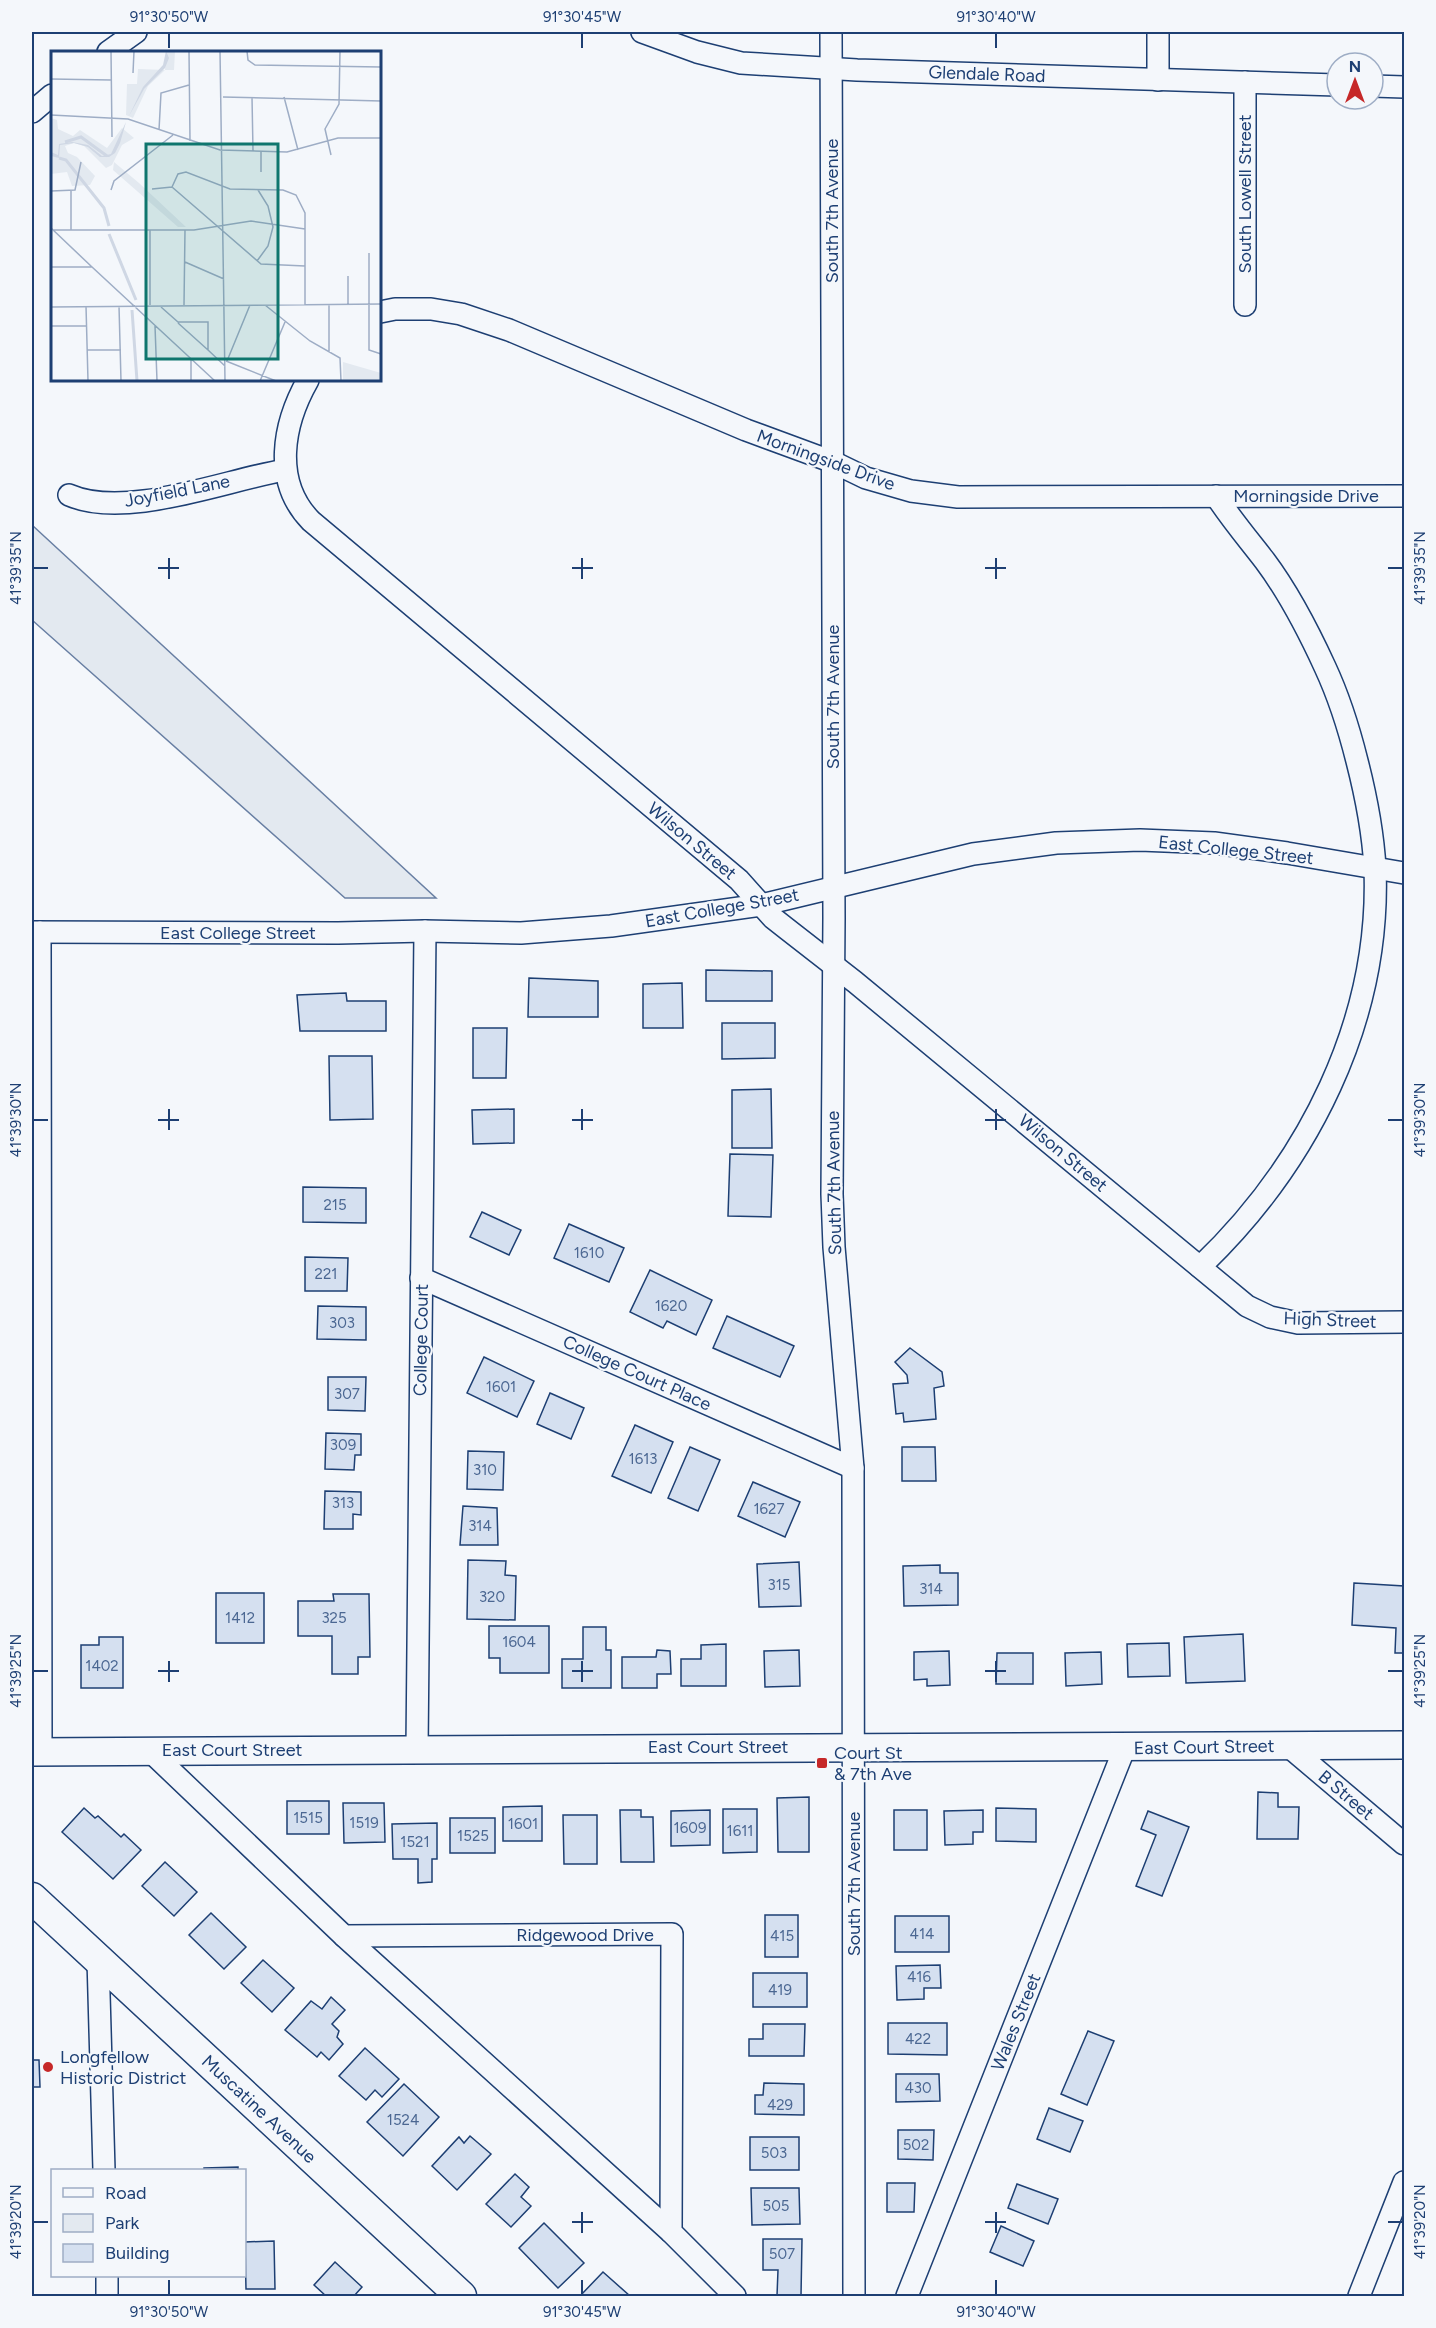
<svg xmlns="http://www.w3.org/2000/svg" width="1436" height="2328" font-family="Figtree,sans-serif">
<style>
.green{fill:#e3e9f0;stroke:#687fa3;stroke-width:1.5}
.building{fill:#d5e0f0;stroke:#1d3f73;stroke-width:1.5}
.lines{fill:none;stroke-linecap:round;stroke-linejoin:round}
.minor-casing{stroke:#1d3f73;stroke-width:24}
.tertiary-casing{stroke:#1d3f73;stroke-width:30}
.secondary-casing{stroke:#1d3f73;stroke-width:33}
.minor{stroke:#f4f7fb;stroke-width:21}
.tertiary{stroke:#f4f7fb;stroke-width:27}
.secondary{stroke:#f4f7fb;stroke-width:30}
.ticks{fill:none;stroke:#1d3f73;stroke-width:2}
.poi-dot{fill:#c62828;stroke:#f4f7fb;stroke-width:2}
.labels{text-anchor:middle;stroke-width:4.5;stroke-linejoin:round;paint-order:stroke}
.number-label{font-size:15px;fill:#4b6792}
.street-label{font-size:18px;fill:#1d3f73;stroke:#f4f7fb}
.poi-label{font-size:18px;fill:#1d3f73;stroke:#f4f7fb;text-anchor:start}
.inset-river{fill:none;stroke:#cfd7e4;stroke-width:3}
.inset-road{fill:none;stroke:#9eadc5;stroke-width:1.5}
.view{fill:#0f766e;fill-opacity:0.15;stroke:#0f766e;stroke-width:3}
.inset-edge{fill:none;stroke:#1d3f73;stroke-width:3}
.neatline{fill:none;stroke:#1d3f73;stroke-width:2}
.ticks-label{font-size:15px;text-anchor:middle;fill:#1d3f73}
</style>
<rect width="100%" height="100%" fill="#f4f7fb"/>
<polygon class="green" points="32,525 436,898 345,898 32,620"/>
<g class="building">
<polygon points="706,970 772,971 772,1001 706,1001"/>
<polygon points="529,978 598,981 598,1017 528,1017"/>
<polygon points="682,983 683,1028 643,1028 643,984"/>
<polygon points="346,993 347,1001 386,1001 386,1031 300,1031 297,995"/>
<polygon points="722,1023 775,1023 775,1058 722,1059"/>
<polygon points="473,1028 507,1028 506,1078 473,1078"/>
<polygon points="329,1056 372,1056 373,1119 330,1120"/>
<polygon points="771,1089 772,1148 732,1148 732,1090"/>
<polygon points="514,1109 514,1143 473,1144 472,1110"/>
<polygon points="730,1154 773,1155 771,1217 728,1216"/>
<polygon points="303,1187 366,1188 366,1223 303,1222"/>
<polygon points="482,1212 521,1230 509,1255 470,1237"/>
<polygon points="569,1224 624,1248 609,1282 554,1258"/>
<polygon points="305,1257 348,1258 347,1291 305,1291"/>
<polygon points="650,1270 712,1300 696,1335 667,1321 663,1328 630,1312"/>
<polygon points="318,1306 366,1307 366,1340 317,1339"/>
<polygon points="727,1316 794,1346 780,1377 713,1348"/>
<polygon points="910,1348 942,1372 944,1386 934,1388 936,1419 904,1422 903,1413 896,1414 893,1384 908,1383 907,1375 895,1362"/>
<polygon points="484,1357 534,1381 517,1417 467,1393"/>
<polygon points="328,1377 366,1377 365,1411 328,1410"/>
<polygon points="550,1393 584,1408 571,1439 537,1424"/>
<polygon points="635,1425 673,1442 651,1493 612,1476"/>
<polygon points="326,1433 361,1434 361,1455 355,1455 354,1470 325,1469"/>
<polygon points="690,1447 720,1460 698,1511 668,1498"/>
<polygon points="902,1447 935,1447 936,1481 902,1481"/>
<polygon points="468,1451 504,1452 503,1490 467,1489"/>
<polygon points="753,1482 800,1502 785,1537 738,1516"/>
<polygon points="325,1491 361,1492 361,1515 353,1514 353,1529 324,1529"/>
<polygon points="463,1506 497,1508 498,1545 460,1545"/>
<polygon points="468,1560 506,1561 505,1575 516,1576 515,1620 467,1619"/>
<polygon points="799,1562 801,1606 759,1607 757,1564"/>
<polygon points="940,1565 940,1573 958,1573 958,1605 904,1606 903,1566"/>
<polygon points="1354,1583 1404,1586 1404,1653 1395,1653 1396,1628 1352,1625"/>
<rect x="216" y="1593" width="48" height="50"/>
<polygon points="333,1594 369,1594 370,1657 358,1657 358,1674 332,1674 332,1636 298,1636 298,1601 334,1601"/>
<polygon points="489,1626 549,1626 549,1673 500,1673 500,1658 489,1658"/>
<polygon points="583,1627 606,1627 606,1650 611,1650 611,1688 562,1688 562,1659 583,1659"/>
<polygon points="1243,1634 1245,1681 1186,1683 1184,1637"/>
<polygon points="99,1637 123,1637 123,1688 81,1688 81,1645 99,1645"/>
<polygon points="1169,1643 1170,1676 1128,1677 1127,1644"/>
<polygon points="726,1644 726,1686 681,1686 681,1659 701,1659 701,1645"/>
<polygon points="657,1650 670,1651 671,1674 657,1674 657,1688 622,1688 622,1657 656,1657"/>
<polygon points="799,1650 800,1686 765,1687 764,1651"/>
<polygon points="949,1651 950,1685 927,1686 927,1679 914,1680 914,1652"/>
<polygon points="1101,1652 1102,1684 1066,1686 1065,1653"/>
<polygon points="997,1653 1033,1653 1033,1684 996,1684"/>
<polygon points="1258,1792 1278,1793 1278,1807 1299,1807 1298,1839 1257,1839"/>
<polygon points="809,1797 809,1852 778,1852 777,1798"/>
<rect x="287" y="1801" width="42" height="33"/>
<polygon points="343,1803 384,1803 385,1842 344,1843"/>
<polygon points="542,1806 542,1841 503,1841 503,1807"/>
<polygon points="84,1808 95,1818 98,1816 121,1837 124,1834 141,1850 113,1879 62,1832"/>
<polygon points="996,1808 1036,1809 1036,1842 996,1841"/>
<polygon points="723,1809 757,1809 757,1852 723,1853"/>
<polygon points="620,1810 641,1810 641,1817 653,1817 654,1862 621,1862"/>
<polygon points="710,1810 710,1845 671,1846 671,1811"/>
<rect x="894" y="1810" width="33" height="40"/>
<polygon points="983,1810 983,1832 973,1832 973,1844 945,1845 944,1811"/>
<polygon points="1148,1811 1189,1827 1162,1896 1136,1886 1156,1835 1141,1829"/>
<polygon points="563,1815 597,1815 597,1864 564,1864"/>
<rect x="450" y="1818" width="45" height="35"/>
<polygon points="437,1823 437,1859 432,1859 432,1882 418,1883 418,1859 393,1859 392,1824"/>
<polygon points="165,1862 197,1892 174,1916 142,1886"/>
<polygon points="211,1913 246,1947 224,1969 189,1935"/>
<rect x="765" y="1915" width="33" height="42"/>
<rect x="895" y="1916" width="54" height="36"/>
<polygon points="263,1960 294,1988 272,2012 241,1983"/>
<polygon points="940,1965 941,1988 924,1988 924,1999 897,2000 896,1966"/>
<rect x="753" y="1973" width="54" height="34"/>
<polygon points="331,1997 345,2010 332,2024 339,2031 337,2037 343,2044 329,2060 321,2052 317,2057 285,2030 311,2001 322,2009"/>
<polygon points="888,2023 947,2023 947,2055 888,2054"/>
<polygon points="763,2024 805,2024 804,2056 749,2056 749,2039 763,2039"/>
<polygon points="1088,2031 1114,2041 1087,2105 1061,2094"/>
<polygon points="365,2048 399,2079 382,2097 375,2090 366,2100 339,2076"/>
<polygon points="32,2060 39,2060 40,2087 32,2087"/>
<polygon points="896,2074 939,2074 940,2101 896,2102"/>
<polygon points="764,2083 804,2084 804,2115 755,2114 755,2095 763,2095"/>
<polygon points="404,2084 439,2117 403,2156 367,2122"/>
<polygon points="1049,2108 1083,2121 1070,2152 1037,2139"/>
<polygon points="898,2130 934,2130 933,2160 898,2159"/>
<polygon points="470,2136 491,2154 457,2190 432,2166 459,2137 464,2143"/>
<rect x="750" y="2137" width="49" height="33"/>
<polygon points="238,2167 238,2170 204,2170 204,2168"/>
<polygon points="515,2174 529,2187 521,2197 531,2206 511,2227 486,2204"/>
<polygon points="887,2183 915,2183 914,2212 887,2212"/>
<polygon points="1017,2184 1058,2199 1048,2224 1008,2208"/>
<polygon points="751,2188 799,2188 800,2224 752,2225"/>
<polygon points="544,2223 584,2263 558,2288 519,2248"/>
<polygon points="1001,2226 1034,2241 1023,2266 990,2252"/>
<polygon points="763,2239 802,2239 801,2296 777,2296 778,2270 763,2270"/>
<polygon points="274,2241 275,2289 246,2289 245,2242"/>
<polygon points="335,2262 362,2287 354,2296 326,2296 314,2285"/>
<polygon points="603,2272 630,2296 580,2296"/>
</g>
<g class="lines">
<defs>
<g id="minor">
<polyline points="642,32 697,52 741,63 857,70 1337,85"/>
<polyline points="831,32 834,918 832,1194 834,1247 853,1468 854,2296"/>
<polyline points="1158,32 1158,80"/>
<polyline points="108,52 136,32"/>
<polyline points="1373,86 1404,87"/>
<polyline points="32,112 52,95"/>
<polyline points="1245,305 1245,82"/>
<polyline points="380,312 395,309 431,309 461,314 509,330 746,430 833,462 866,478 911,491 958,497 1404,496"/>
<path d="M308 380C283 424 272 481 311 521L739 880 773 918 787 929 855 982 1247 1306 1270 1317 1298 1323 1404 1322"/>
<path d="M69 495C126 520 225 480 285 470"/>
<polyline points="32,932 338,933 425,931 521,933 611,926 761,905 973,854 1056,843 1140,840 1214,843 1287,853 1404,873"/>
<polyline points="40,932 41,1751"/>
<path d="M1200 1267C1308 1164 1381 1021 1375 868 1373 833 1366 796 1357 761 1349 729 1339 697 1325 667 1308 630 1289 593 1265 561 1248 539 1231 519 1216 496"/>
<polyline points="421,1278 853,1468"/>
<polyline points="1287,1745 1404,1844"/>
<polyline points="417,1749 425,931"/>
<polyline points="150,1751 344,1936 672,1934 671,2232 735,2296"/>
<polyline points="344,1936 671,2232"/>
<polyline points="98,1959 104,2170"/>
<polyline points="107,2276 107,2296"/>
<polyline points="907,2296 1125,1747"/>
<polyline points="1359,2296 1404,2182"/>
</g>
<polyline id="tertiary" points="32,1752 1404,1745"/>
<polyline id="secondary" points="32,1898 461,2296"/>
</defs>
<use href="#minor" class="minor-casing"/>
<use href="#tertiary" class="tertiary-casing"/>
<use href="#secondary" class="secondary-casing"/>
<use href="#minor" class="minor"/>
<use href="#tertiary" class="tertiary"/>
<use href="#secondary" class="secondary"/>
</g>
<path class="ticks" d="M169 33V48M582 33V48M996 33V48M169 558V579M582 558V579M996 558V579M33 568H48M158 568H179M572 568H593M985 568H1006M1388 568H1403M169 1109V1130M582 1109V1130M996 1109V1130M33 1120H48M158 1120H179M572 1120H593M985 1120H1006M1388 1120H1403M169 1661V1682M582 1661V1682M996 1661V1682M33 1671H48M158 1671H179M572 1671H593M985 1671H1006M1388 1671H1403M582 2212V2233M996 2212V2233M33 2222H48M572 2222H593M985 2222H1006M1388 2222H1403M169 2280V2295M582 2280V2295M996 2280V2295"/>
<g class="poi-dot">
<rect x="816" y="1757" width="12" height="12" rx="3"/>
<circle cx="48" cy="2067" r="6"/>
</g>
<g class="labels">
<g class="number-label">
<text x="335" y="1210">215</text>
<text x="589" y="1258">1610</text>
<text x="326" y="1279">221</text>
<text x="671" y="1311">1620</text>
<text x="342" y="1328">303</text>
<text x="501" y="1392">1601</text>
<text x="347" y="1399">307</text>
<text x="343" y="1450">309</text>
<text x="643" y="1464">1613</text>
<text x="485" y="1475">310</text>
<text x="343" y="1508">313</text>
<text x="769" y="1514">1627</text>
<text x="480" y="1531">314</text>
<text x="779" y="1590">315</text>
<text x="931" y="1594">314</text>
<text x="492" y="1602">320</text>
<text x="240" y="1623">1412</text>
<text x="334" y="1623">325</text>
<text x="519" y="1647">1604</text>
<text x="102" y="1671">1402</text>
<text x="308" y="1823">1515</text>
<text x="364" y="1828">1519</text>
<text x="523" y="1829">1601</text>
<text x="690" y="1833">1609</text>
<text x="740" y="1836">1611</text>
<text x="473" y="1841">1525</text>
<text x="415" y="1847">1521</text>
<text x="922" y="1939">414</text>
<text x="782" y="1941">415</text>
<text x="919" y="1982">416</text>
<text x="780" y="1995">419</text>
<text x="918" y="2044">422</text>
<text x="918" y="2093">430</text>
<text x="780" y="2110">429</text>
<text x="403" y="2125">1524</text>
<text x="916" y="2150">502</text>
<text x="774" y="2158">503</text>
<text x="776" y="2211">505</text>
<text x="782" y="2259">507</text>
</g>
<g class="street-label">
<text transform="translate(987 74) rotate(2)" y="6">Glendale Road</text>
<text transform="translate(1245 194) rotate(-90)" y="6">South Lowell Street</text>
<text transform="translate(832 211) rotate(-90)" y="6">South 7th Avenue</text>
<text transform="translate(826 460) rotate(20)" y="6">Morningside Drive</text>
<text transform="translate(177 491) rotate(-11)" y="6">Joyfield Lane</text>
<text x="1306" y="502">Morningside Drive</text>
<text transform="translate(833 697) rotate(-90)" y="6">South 7th Avenue</text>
<text transform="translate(692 841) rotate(40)" y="6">Wilson Street</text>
<text transform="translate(1236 850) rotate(6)" y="6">East College Street</text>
<text transform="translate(722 908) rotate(-10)" y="6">East College Street</text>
<text x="238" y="939">East College Street</text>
<text transform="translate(1063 1153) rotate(40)" y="6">Wilson Street</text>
<text transform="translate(834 1183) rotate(-91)" y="6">South 7th Avenue</text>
<text transform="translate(1330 1320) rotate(2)" y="6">High Street</text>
<text transform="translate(421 1340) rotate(-89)" y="6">College Court</text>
<text transform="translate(637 1373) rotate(24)" y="6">College Court Place</text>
<text x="718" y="1753">East Court Street</text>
<text transform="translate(1204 1747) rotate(-1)" y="6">East Court Street</text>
<text x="232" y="1756">East Court Street</text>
<text transform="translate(1346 1795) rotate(40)" y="6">B Street</text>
<text transform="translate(854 1884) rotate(-90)" y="6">South 7th Avenue</text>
<text x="585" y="1941">Ridgewood Drive</text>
<text transform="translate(1016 2022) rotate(-68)" y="6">Wales Street</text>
<text transform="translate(259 2109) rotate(43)" y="6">Muscatine Avenue</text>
</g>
<g class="poi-label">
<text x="834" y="1759">Court St<tspan x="834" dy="21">&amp; 7th Ave</tspan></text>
<text x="60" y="2063">Longfellow<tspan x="60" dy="21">Historic District</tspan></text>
</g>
</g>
<g transform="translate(51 51)">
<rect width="330" height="330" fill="#f4f7fb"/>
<path d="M115 0H124L123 19H114L97 35 82 67 75 64 76 33H86L87 18 114 19ZM0 67 6 69 7 78 22 85 29 79 56 97 71 77 83 87 71 94 61 114 55 117 33 95 23 92 14 95 17 102 26 106 44 125 39 134 21 135 16 121 0 123ZM63 111 88 132 135 176H127L62 119ZM292 311 330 322V330H292Z" fill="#e3e9f0"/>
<path d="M115 0 118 7 114 17 93 38 78 65 92 36 112 14ZM75 71 69 92 64 102 58 106H49L37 96 23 92 9 94 8 107 0 105V101L7 104 8 93 21 91 37 94 51 105 60 103Z" fill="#cfd7e4"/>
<path class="inset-river" d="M14 91 30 86 56 105M8 107 15 109 53 157 58 175M58 183 85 249M81 259 86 330"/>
<path class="inset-road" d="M60 0 61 86M138 0 139 90M169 0 174 330M196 0 197 9 204 14 330 16M82 22 83 0M0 28 60 29M172 46 330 50M201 46 202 100M233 46 247 99M0 64 77 68 169 99 236 101 287 87H330M108 79 110 42 138 34M280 104 274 78 288 53 289 0M210 121V100M121 136 127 123 135 121 179 138 232 139 245 144 254 162V254M121 136 210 213 254 215M101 138 121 136M60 139 63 130 122 84M0 140 24 139 30 111M20 140V179M0 177 41 216M2 179H143L200 170 254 178M99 179V254M318 202V299L330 303M206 210 217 195 222 176 217 155 207 139M134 211 173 228M0 216H41L164 330M297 225V253M133 254 134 179M214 254 259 290 289 307 290 330M35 255 37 330M68 255 70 330M0 256 330 253M110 256 127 271H157V299L174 315M127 272 157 299M0 275H35M104 275 106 330M36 299H70M278 301V254M140 309V330M175 310 225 330M176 310 199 254M209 330 234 271"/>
<path class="view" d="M95 93H227V308H95Z"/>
<rect width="330" height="330" class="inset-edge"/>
</g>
<rect width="1436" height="2328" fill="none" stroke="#f4f7fb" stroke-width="66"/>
<rect x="51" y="2169" width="195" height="108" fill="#f4f7fb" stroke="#9eadc5" stroke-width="1.5"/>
<rect x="63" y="2188" width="30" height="9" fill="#f4f7fb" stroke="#9eadc5" stroke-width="1.5"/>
<text x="105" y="2199" font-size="18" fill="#1d3f73">Road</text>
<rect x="63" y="2214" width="30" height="18" fill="#e3e9f0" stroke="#9eadc5" stroke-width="1.5"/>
<text x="105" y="2229" font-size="18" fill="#1d3f73">Park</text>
<rect x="63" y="2244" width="30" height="18" fill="#d5e0f0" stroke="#9eadc5" stroke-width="1.5"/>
<text x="105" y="2259" font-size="18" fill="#1d3f73">Building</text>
<g transform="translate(1355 81)"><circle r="28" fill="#f4f7fb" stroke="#9eadc5" stroke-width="1.5"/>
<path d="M0-4.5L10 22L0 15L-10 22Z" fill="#c62828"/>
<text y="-9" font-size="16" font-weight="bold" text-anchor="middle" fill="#1d3f73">N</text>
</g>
<rect x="33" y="33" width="1370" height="2262" class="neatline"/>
<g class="ticks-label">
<text x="169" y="22">91°30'50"W</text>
<text x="582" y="22">91°30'45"W</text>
<text x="996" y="22">91°30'40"W</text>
<text transform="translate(16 568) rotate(-90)" y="5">41°39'35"N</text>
<text transform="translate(1420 568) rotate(-90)" y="5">41°39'35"N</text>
<text transform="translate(16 1120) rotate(-90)" y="5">41°39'30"N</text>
<text transform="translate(1420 1120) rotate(-90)" y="5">41°39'30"N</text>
<text transform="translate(16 1671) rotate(-90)" y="5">41°39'25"N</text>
<text transform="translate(1420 1671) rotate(-90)" y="5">41°39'25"N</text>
<text transform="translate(16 2222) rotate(-90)" y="5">41°39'20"N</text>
<text transform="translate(1420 2222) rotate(-90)" y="5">41°39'20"N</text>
<text x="169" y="2317">91°30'50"W</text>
<text x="582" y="2317">91°30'45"W</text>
<text x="996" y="2317">91°30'40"W</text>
</g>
</svg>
